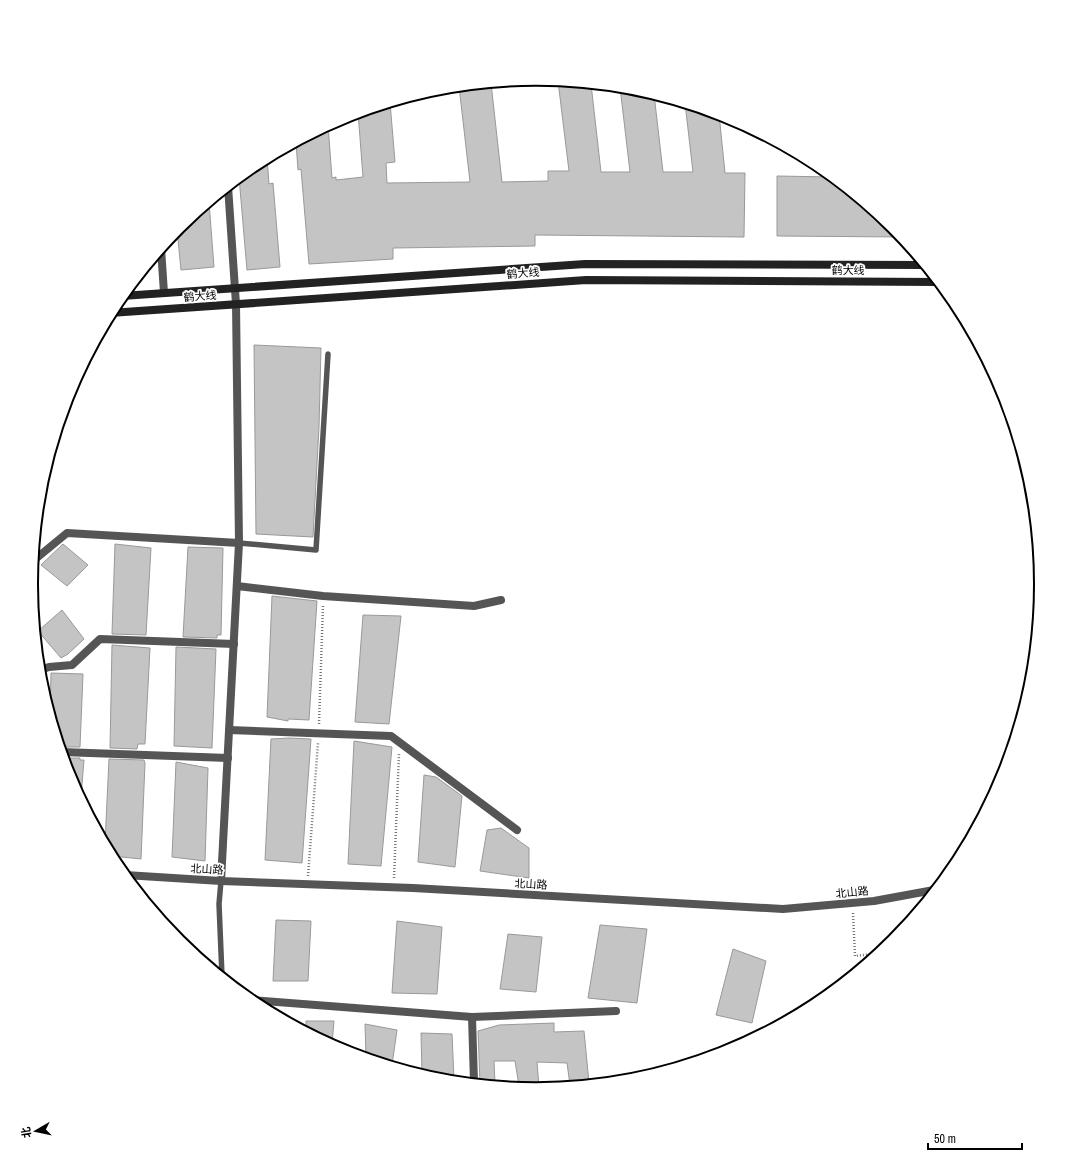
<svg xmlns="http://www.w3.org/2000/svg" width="1072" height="1167" font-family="'Archivo Narrow','Noto Sans SC',sans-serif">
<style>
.building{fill:#c4c4c4;stroke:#999}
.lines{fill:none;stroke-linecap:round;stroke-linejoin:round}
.path{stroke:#777;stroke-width:2.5;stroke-dasharray:1 2;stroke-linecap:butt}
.service{stroke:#555;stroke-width:5.5}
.minor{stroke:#555;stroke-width:8}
.tertiary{stroke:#555;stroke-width:8}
.secondary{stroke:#222;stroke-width:8}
.labels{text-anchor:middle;stroke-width:3.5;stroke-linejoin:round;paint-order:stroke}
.street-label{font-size:11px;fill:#000;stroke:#fff}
.rim{fill:none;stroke:#000;stroke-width:2}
</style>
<rect width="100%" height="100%" fill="#fff"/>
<g class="building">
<polygon points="558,81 591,84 601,172 630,172 620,87 635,88 654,94 663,172 693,172 685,103 719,114 725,173 745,173 744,237 535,235 535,246 393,248 393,259 309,264 301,169 298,170 296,142 328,125 332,178 336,177 336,180 363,177 358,112 390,102 395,162 386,163 387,183 470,182 459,86 491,83 502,182 548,181 548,171 569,171"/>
<polygon points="267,157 269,184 273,183 280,267 247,270 239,177 256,163"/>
<polygon points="777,176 832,177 893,227 902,237 777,236"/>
<polygon points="209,202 214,267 181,270 177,229"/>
<polygon points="254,345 321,348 319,427 313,537 256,534"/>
<polygon points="63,544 88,565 67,586 41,565"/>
<polygon points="115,544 151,548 146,635 112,634"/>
<polygon points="188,547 223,548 221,635 217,635 217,638 183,637"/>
<polygon points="272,596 317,601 309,720 288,719 288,721 267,717"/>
<polygon points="62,610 84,639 68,654 61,658 38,631"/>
<polygon points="363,615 401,616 389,724 355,722"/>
<polygon points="112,645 150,648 145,744 138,744 137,749 110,748"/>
<polygon points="176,647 216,649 212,748 174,746"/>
<polygon points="51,673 83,674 80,747 60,747 50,714"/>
<polygon points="289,738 311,739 302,863 265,860 271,739"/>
<polygon points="354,741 392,747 381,866 348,864"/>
<polygon points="64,758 80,758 80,760 84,760 81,797 69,777"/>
<polygon points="109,759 144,760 145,763 141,859 112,856 105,843"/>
<polygon points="176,762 208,768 205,861 172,857"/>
<polygon points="424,775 436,777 462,796 455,867 418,862"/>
<polygon points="501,828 529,848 529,878 480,871 487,830"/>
<polygon points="276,920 311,921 308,981 273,981"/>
<polygon points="397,921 442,927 437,994 392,993"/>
<polygon points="600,925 647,929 637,1003 588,998"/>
<polygon points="508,934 542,937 536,992 500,989"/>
<polygon points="733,949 766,961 752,1023 716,1015"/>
<polygon points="306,1021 334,1021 332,1044 306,1030"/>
<polygon points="554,1023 554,1032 584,1031 589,1083 570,1085 567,1063 537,1062 539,1087 519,1086 515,1061 494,1061 495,1084 480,1083 478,1031 499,1025"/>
<polygon points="365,1024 397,1030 392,1065 366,1057"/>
<polygon points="421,1033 452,1034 454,1080 437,1079 422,1074"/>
</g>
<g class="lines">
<g class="path">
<polyline points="319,724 323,605"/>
<polyline points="308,876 318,743"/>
<polyline points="394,878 399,753"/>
<polyline points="853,913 855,956 879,953"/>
</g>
<g class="service">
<polyline points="239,543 316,550 328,354"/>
<polyline points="221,881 219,904 222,976"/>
</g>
<g class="minor">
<polyline points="161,248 164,293"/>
<polyline points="33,561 67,533 239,543"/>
<polyline points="237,586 323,596 474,606 501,600"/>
<polyline points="40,670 49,667 72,665 100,639 234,644"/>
<polyline points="229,730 391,736 517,830"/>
<polyline points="62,752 228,758"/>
<polyline points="221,881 239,543 236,304 228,186"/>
<polyline points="252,1000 472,1017 616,1011"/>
<polyline points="472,1017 474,1082"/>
</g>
<polyline class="tertiary" points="125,875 221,881 413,888 783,909 874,901 934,890"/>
<g class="secondary">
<polyline points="122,296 585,264 925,265"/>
<polyline points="110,313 586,280 938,282"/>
</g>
</g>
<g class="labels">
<g class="street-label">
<text x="848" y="274">鹤大线</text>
<text transform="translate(523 273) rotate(-4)" y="4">鹤大线</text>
<text transform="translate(200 296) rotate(-4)" y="4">鹤大线</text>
<text transform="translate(207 869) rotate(3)" y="4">北山路</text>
<text transform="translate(531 884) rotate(3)" y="4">北山路</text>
<text transform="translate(852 892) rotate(-6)" y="4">北山路</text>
</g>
</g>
<path d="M0 0H1072V1167H0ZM38 584a498 498 0 1 1 996 0a498 498 0 1 1-996 0Z" fill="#fff" fill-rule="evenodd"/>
<path class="rim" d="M38 584a498 498 0 1 1 996 0a498 498 0 1 1-996 0Z"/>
<g transform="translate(36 1131) rotate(261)" stroke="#ffffff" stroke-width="3" paint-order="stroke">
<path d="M0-3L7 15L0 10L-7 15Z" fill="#000000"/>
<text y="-6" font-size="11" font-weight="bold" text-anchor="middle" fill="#000000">北</text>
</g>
<path d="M928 1143v6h94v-6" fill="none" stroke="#000000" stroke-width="2"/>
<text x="934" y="1143" font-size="12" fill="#000000" stroke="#ffffff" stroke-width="3" paint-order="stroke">50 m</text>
</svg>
